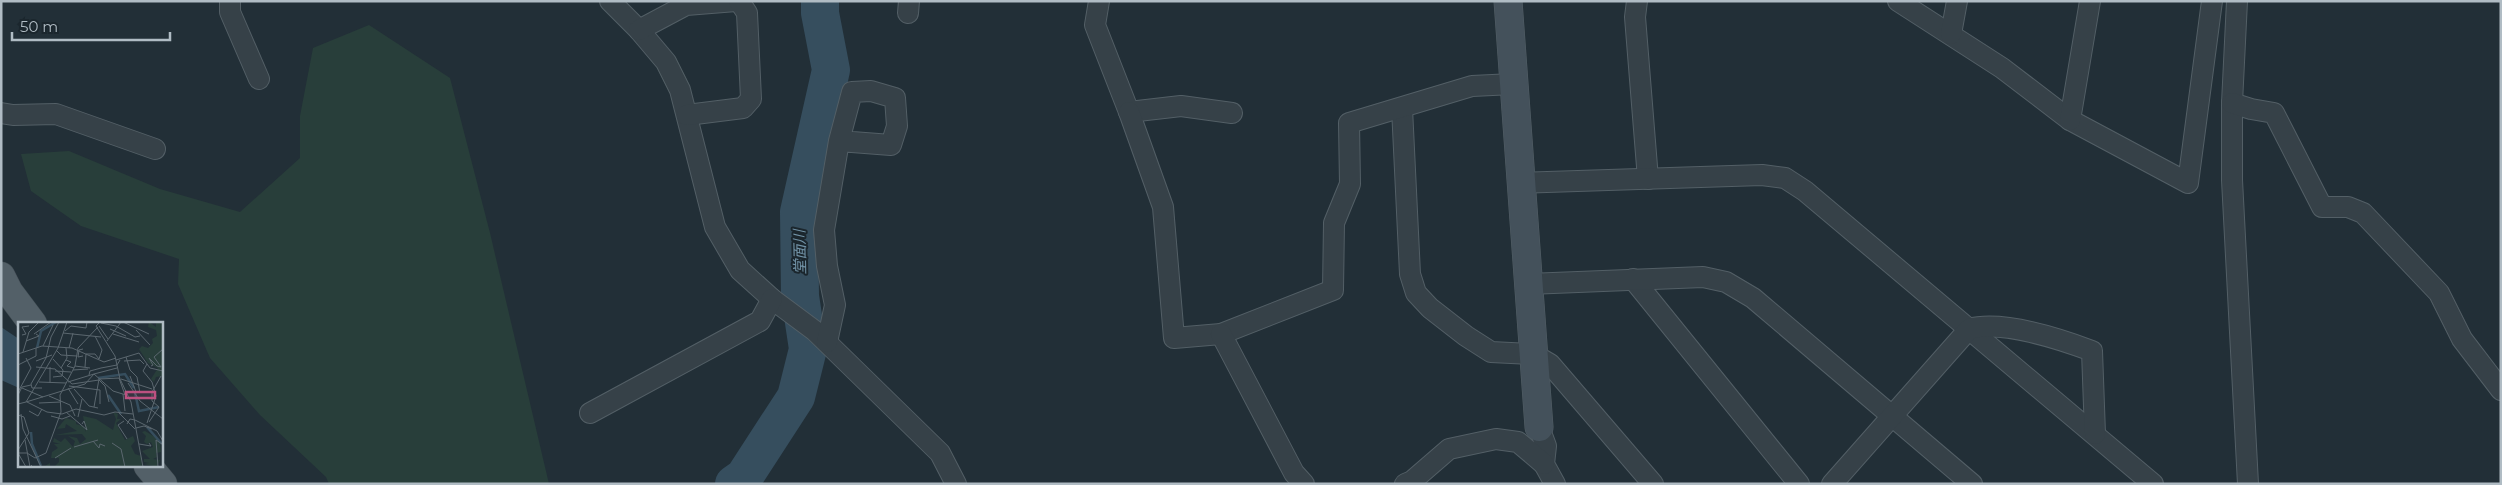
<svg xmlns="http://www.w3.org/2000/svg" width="2502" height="485" font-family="Montserrat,'Noto Sans JP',sans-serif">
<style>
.green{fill:#283e3a}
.water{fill:#364e5e}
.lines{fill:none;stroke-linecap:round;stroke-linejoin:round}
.river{stroke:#364e5e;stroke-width:38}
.street-casing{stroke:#535f66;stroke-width:22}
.secondary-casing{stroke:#535f66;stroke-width:29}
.primary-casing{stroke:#3f4a51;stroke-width:29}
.street{stroke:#364148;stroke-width:20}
.secondary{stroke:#44515b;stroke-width:28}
.primary{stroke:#536068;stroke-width:28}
.labels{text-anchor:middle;stroke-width:4;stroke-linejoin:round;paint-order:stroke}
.water-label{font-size:15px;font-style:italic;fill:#7293a7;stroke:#1b262d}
.inset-river{fill:none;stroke:#364e5e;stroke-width:2.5}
.inset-road{fill:none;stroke:#5b676f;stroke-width:1}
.view{fill:#bc5180;fill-opacity:0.15;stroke:#bc5180;stroke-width:2.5}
.inset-edge{fill:none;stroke:#b0bcc4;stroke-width:2.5}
</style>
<rect width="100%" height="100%" fill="#222f37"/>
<polygon class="green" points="369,25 450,78 490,233 549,484 329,484 326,477 260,415 210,358 178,284 179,259 81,226 31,191 21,154 69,151 160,189 240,212 300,158 300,116 313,48"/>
<polygon class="water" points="1,327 19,339 19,388 1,380"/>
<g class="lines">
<polyline class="river" points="734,484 744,477 796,397 808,349 800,296 799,212 831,70 820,13 820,1"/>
<defs>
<g id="street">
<polyline points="230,1 230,12 259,79"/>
<polyline points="610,1 639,30 666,62 680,90 715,227 740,270 772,299 815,331 940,453 956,484"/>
<polyline points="1099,1 1095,25 1129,112 1181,106 1232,113"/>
<polyline points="1637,1 1635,17 1648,179"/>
<polyline points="1898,1 2002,68 2070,120 2188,183 2212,1"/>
<polyline points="2237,1 2232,103 2232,180 2248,484"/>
<polyline points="908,13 909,1"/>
<polyline points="639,30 686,5 736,1"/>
<polyline points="1951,34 1957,1"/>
<polyline points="2232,103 2251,109 2274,113 2322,207 2348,207 2363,213 2439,293 2462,339 2501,390"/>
<polyline points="1402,108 1410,274 1416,293 1430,308 1466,336 1491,352 1533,354 1550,364 1653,484"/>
<polyline points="1129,112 1163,207 1174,338 1221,334 1333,290 1334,223 1350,184 1349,123 1472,86 1513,84"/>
<polyline points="1,113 13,115 56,114 155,149"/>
<polyline points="687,115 743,108 751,99 747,13 739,1"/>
<polyline points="2070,120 2090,1"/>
<polyline points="1520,183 1762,175 1785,178 1805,191 2153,484"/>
<polyline points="1633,279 1799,484"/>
<polyline points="1528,284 1703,277 1726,282 1753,298 1972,484"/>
<polyline points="1221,334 1294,473 1304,484"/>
<polyline points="827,342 835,305 827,266 824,230 839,141 852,92 871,91 895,98 897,126 891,145 839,141"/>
<polyline points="590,413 760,321 772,299"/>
<polyline points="1539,427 1546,446 1544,464 1555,484"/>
<polyline points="1405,484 1412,481 1449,449 1496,439 1518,442 1544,464"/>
<path d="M1832 484 1969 329C2002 320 2060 339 2092 351L2095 434"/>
</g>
<polyline id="secondary" points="1508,1 1539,427"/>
<g id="primary">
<polyline points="1,276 9,292 33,324"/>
<polyline points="148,466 163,484"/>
</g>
</defs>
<use href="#street" class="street-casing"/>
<use href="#secondary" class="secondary-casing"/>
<use href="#primary" class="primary-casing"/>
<use href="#street" class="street"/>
<use href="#secondary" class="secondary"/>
<use href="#primary" class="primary"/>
</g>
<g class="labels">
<g class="water-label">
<text transform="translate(800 252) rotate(-91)" y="5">堂面川</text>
</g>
</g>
<g transform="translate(18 322)">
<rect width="145" height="145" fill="#222f37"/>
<path d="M131 0 138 5V0H145V54L138 55 136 60 133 57 140 46 130 41 121 27 124 24 130 26 135 21 134 17 139 14 138 8 130 5ZM95 90 100 92 99 97H103L98 101 107 118 115 114 117 119 113 124 117 132 123 134 124 145H32L27 144 32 141V144H37L41 140V136H33L34 130 40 126 36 122H42L35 120 36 116 43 120 47 116 55 125 57 119 50 114 59 116 62 122 68 117 64 112 37 113 59 109 48 102 47 106 39 107 48 96 58 99V102L65 104 68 110 65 94 78 97 95 108 98 97ZM127 109 142 118 143 130 138 131 139 135 135 137 142 138 139 145 126 142 131 141 126 140V137H132L124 129 135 125 133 120 129 122 126 120 128 114 124 110Z" fill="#283e3a"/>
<path class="inset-river" d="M19 26 23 9 38 0M80 56 107 52 116 66M117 71 121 89 141 85M90 73 103 92M129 105 144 122M13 110 14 122 23 144"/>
<path class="inset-road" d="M82 0 78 4 97 34 102 57 113 80 125 145M105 0 131 12M83 1 98 4 117 15 122 14M81 4 90 17M92 7 108 14M118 8 132 23M47 9 53 4 68 6 69 0M45 11 83 15M16 12 33 0M95 12 121 20M4 13 8 12 4 5 11 4M77 14 84 28 81 37M8 19 21 14 18 12M89 19 103 0M25 24 35 3M51 26 55 11M65 27 61 28 60 35 65 34M39 29 43 33 59 34M5 30 11 10 21 0M0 32 24 24 54 26 86 40 98 36M108 35 112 48 119 55 122 71M35 37 45 48 44 54 35 55M48 38 53 40 49 44 56 46M98 38 121 31 132 46 145 49M18 39 34 33M106 39 122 38 126 42M0 43 18 34V26M57 44 72 46M133 44 135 43 131 36 139 44 143 45 136 35 145 27M18 45 37 47 54 62 81 58 87 64 91 80M67 45 68 32H77L81 37M43 46 49 36 48 26M83 46 99 43 102 38M55 48 70 47M37 49 53 50M76 52 95 69 108 73M71 53 72 49 83 46M112 54 118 70M101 56 107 73M103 57 134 67M21 60 48 61M50 60 76 52M32 61V45M110 61 122 79 145 97M51 64 82 68V82M4 66 25 75M24 66H14L13 62 28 36 33 15 41 0M50 66 60 82M56 67 71 84 80 86M0 70 13 46 8 36M105 72 107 89M0 73 4 65 13 63M31 74 52 83 57 94M8 80 67 62 76 52 99 46M9 80 29 90 44 92 58 87 86 93 97 90 115 92M21 81 43 80M0 82 8 80 40 26 49 0M76 85 81 57 102 56M11 89 20 94 24 87M48 90 69 108 66 99 64 102M100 90 117 107M3 92 5 107 23 145M0 93 6 95 11 111 0 128M33 94 44 97 52 94M60 95 64 77M106 99 100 103 109 117M131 100 141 85 134 79V70L143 54M129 101 138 74 134 60 125 49 129 42M109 102 112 97 117 98 139 109 145 119V135M118 106 126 104 134 107M7 118 12 145 14 143M75 119 81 126 82 122 87 124M94 121 103 127 107 145M121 122 133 124 131 121M56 125 80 118M0 131H9L17 136 28 131 43 90 42 73 57 44 60 26 80 5M0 131 8 145M37 136 53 126M140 145 138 118 144 122"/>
<path class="view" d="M108 70H137V76H108Z"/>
<rect width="145" height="145" class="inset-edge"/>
</g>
<rect width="2502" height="485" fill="none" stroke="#b0bcc4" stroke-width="5"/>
<path d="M12 32v8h158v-8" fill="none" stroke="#b0bcc4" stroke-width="2.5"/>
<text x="20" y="32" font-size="15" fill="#b0bcc4" stroke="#1b262d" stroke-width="4" paint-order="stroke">50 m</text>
</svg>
